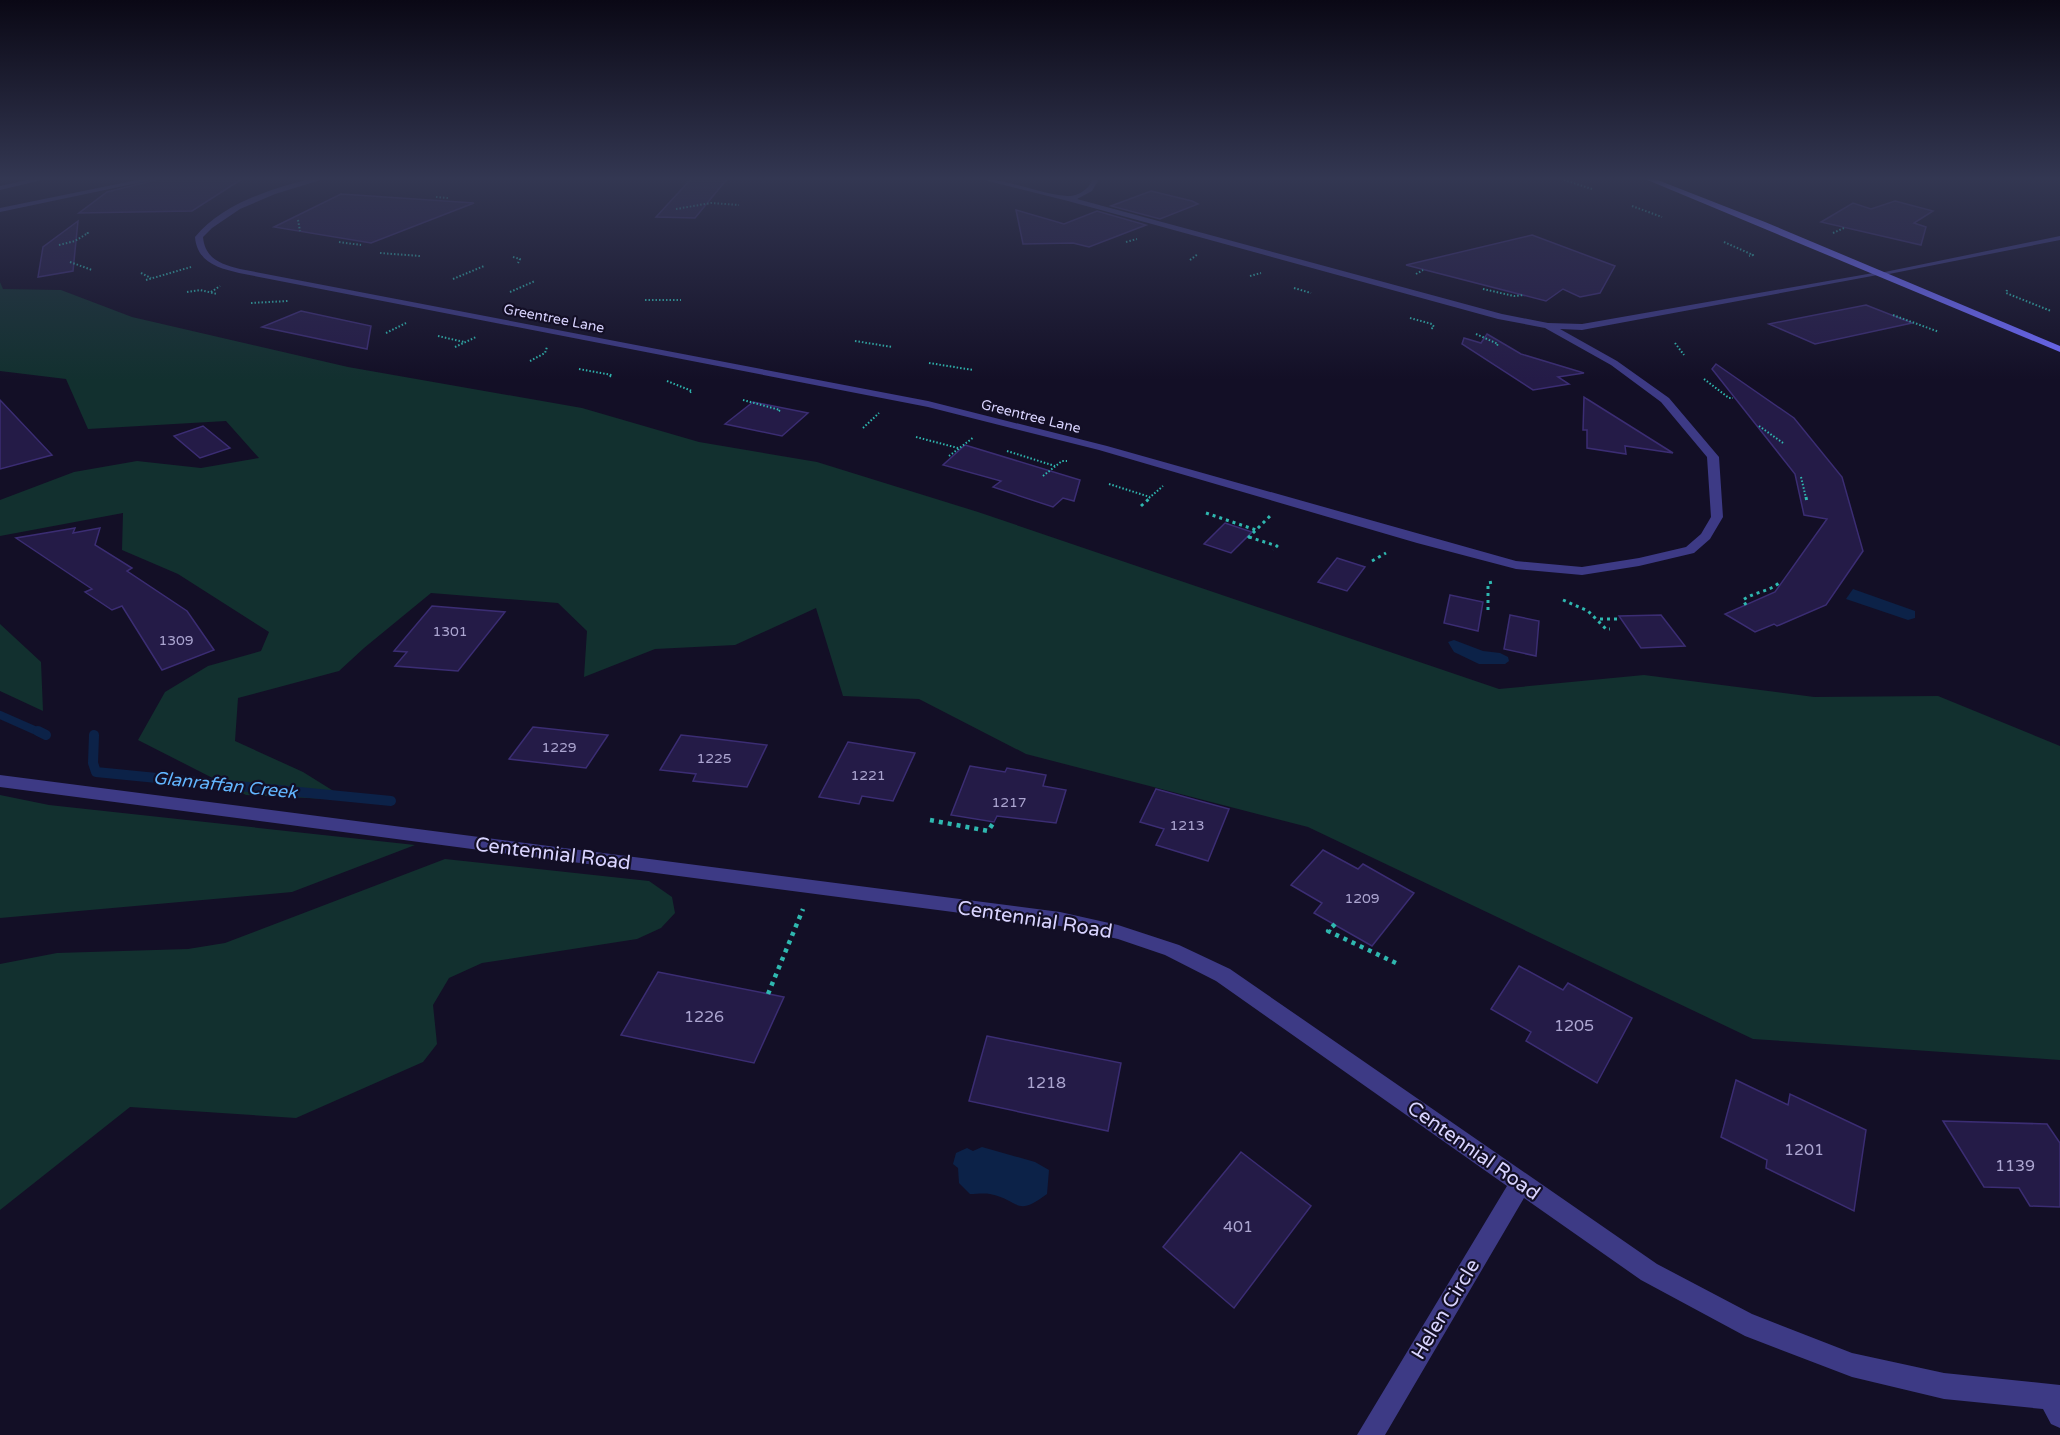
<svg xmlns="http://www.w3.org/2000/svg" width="2060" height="1435" font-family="'Varela Round',sans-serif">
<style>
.green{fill:#12302f}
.water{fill:#0c2248}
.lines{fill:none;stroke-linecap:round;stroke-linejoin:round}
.stream-far1{stroke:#0c2248;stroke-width:8}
.stream{stroke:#0c2248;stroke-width:10}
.building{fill:#241b47;stroke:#3b2d73;stroke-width:1.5}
.path-far2{stroke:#2fb8b0;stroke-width:2;stroke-dasharray:1.5 2;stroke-linecap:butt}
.path-far1{stroke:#2fb8b0;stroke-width:3;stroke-dasharray:3 4;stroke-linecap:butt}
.path{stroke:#2fb8b0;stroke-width:4.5;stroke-dasharray:4 5;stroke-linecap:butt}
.service{fill:#3d3a85;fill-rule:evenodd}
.minor{fill:#3d3a85;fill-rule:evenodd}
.tertiary{fill:#3d3a85;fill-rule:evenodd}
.secondary{fill:#6f6bff;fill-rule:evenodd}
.labels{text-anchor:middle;stroke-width:4.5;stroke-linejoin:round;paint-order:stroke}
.far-street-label{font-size:14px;fill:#d9d4ff;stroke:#130f26}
.number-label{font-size:14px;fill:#aca6d1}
.near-number-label{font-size:16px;fill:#aca6d1}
.water-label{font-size:18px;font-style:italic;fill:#62b6ff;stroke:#130f26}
.near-street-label{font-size:20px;fill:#d9d4ff;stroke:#130f26}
</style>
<rect width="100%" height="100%" fill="#130f26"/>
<g class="green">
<polygon points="0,282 3,289 61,290 132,317 348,367 582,408 699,442 817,462 978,512 1499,689 1644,675 1814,697 1938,696 2060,746 2060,1060 1753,1039 1308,827 1026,754 919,699 843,696 816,608 735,645 655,649 584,677 587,631 558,603 431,593 364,648 339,671 238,698 235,741 303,772 348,800 246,795 138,740 165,692 208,666 261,651 269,632 178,574 122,550 123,513 0,536 0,500 74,472 137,461 201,468 259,458 226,421 88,429 66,379 0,371"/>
<polygon points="0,624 41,662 43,711 0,691"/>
<polygon points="0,795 49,805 415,845 292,892 0,918"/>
<polygon points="445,859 649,881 672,897 675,913 661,928 637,939 482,963 449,978 433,1005 437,1044 423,1062 296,1118 130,1107 0,1210 0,964 57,953 188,949 225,943"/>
</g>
<g class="water">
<polygon points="1853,589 1915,611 1915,618 1908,620 1846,599"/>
<polygon points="1454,640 1483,651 1500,653 1508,657 1509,661 1505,664 1479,664 1454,652 1448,642"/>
<path d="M982 1147 1035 1162 1049 1170 1047 1194C1015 1218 1020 1200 990 1194 984 1193 976 1194 970 1194L959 1183 958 1168 953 1164 956 1153 967 1148 973 1151Z"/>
</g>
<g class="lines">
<polyline class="stream-far1" points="0,715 41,733"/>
<g class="stream">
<polyline points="38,731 46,735"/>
<polyline points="94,735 93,763 96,772 391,801"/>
</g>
</g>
<g class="building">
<polygon points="159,179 242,179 192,211 79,213 107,192"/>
<polygon points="691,179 727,179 695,218 656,217"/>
<polygon points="1151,191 1192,201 1198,204 1160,219 1111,206"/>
<polygon points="341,194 474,203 371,243 274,227"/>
<polygon points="1895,201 1933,211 1914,223 1926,227 1921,245 1821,222 1853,203 1871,209"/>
<polygon points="1016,210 1064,224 1097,211 1146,225 1089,247 1073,243 1023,244"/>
<polygon points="78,221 73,271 38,277 43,247"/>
<polygon points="1532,235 1615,266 1600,293 1580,297 1563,289 1546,301 1406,265"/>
<polygon points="1866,305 1912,323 1815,344 1769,324"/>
<polygon points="301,311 371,326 367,349 262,327"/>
<polygon points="1487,334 1521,354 1584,373 1558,377 1569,384 1533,390 1462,344 1464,338 1481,343"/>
<polygon points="1716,364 1794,418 1842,477 1863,551 1826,605 1777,626 1774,624 1755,632 1725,614 1775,592 1827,519 1804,515 1795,474 1712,369"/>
<polygon points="1584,397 1587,399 1673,453 1625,446 1626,454 1587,448 1587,430 1583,430"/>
<polygon points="0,400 52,455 0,469"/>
<polygon points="753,402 808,413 782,436 725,424"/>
<polygon points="203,426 230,448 200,458 174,436"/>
<polygon points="965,445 1080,480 1074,501 1063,498 1053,507 993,487 1001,481 943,465"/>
<polygon points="1225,523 1252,532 1231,553 1204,544"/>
<polygon points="75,528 73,533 100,528 95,545 132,568 127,571 187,611 214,650 162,670 122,606 112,610 85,592 92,589 16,538"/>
<polygon points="1337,558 1365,567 1347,591 1318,582"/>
<polygon points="1450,595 1483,602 1478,631 1444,623"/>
<polygon points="432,606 505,612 458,671 395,666 407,652 394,651"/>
<polygon points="1510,615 1539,621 1536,656 1504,649"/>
<polygon points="1661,615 1685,646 1641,648 1619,616"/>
<polygon points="533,727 608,735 586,768 509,759"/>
<polygon points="681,735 717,739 767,745 747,787 693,781 696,774 660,770"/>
<polygon points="848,742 915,753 893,801 862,796 859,804 819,797"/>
<polygon points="970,766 1005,772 1007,768 1046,775 1043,786 1066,790 1056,823 997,816 994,822 951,815"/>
<polygon points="1156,789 1229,809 1208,861 1156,845 1164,829 1140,822"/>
<polygon points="1323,850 1358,869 1363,864 1414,893 1372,946 1314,913 1322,903 1291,885"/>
<polygon points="1519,966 1563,990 1568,983 1632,1018 1597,1083 1526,1041 1531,1032 1491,1009"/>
<polygon points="658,972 784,997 754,1063 621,1035"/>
<polygon points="987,1036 1121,1063 1108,1131 969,1101"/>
<polygon points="1736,1080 1788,1105 1790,1094 1866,1130 1854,1211 1766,1168 1767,1160 1721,1137"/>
<polygon points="1943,1121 2047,1124 2060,1143 2060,1207 2030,1206 2019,1188 1984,1187"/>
<polygon points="1241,1152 1311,1206 1234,1308 1163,1247"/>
</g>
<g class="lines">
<g class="path-far2">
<polyline points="1564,180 1592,189"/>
<polyline points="436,197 448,198"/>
<polyline points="1632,206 1662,217"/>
<polyline points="676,209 711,203 739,205"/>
<polyline points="298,220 300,231"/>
<polyline points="1833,233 1844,228"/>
<polyline points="339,242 361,245"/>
<polyline points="1126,242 1137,239"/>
<polyline points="1724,242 1753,255 1749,256"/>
<polyline points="59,245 75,241 88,233 86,233"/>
<polyline points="380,253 420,256"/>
<polyline points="513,257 520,259 518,263"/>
<polyline points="1190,260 1198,254"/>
<polyline points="70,262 92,270"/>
<polyline points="141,273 151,278"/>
<polyline points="1416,274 1423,270"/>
<polyline points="1250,276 1261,273"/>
<polyline points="453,279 484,266"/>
<polyline points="146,280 191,267"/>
<polyline points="1294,288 1311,293"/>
<polyline points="1483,289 1514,296 1524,295"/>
<polyline points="2007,290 2006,293 2051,311"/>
<polyline points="187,292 200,290 217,294"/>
<polyline points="211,292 220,286"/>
<polyline points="510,292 535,281"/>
<polyline points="645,300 681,300"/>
<polyline points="251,303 288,301"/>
<polyline points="1893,315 1939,332"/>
<polyline points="1410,318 1432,324 1434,327 1431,329"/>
<polyline points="386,333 406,323"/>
<polyline points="1476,334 1498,344 1496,347"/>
<polyline points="438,336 464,342"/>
<polyline points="855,341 892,347"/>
<polyline points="1675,343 1684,355"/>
<polyline points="455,347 476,337"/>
<polyline points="530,361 545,353 547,347"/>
<polyline points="929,363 973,370"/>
<polyline points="579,369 612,375 609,377"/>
<polyline points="1704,379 1729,398 1733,398"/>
<polyline points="667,381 692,391 689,393"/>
<polyline points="743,400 780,410 778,412"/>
<polyline points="1759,426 1783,443"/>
<polyline points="863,428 879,413"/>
<polyline points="916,437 958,448"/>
<polyline points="1007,451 1055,466"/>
<polyline points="949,456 974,437"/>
<polyline points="1043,476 1062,461 1067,461"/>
<polyline points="1801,477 1806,498"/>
<polyline points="1109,484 1150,497"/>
<polyline points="1149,498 1163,486"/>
</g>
<g class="path-far1">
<polyline points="1806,497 1807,502"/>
<polyline points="1141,506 1151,497"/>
<polyline points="1206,513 1256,530"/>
<polyline points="1249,537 1277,546 1273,550"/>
<polyline points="1248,538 1270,516"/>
<polyline points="1372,561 1386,553"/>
<polyline points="1563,600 1588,611 1606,629 1610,629"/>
<path d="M1746 605 1743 600C1754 592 1768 592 1779 583"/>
<polyline points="1488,610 1488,583 1494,582"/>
<polyline points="1600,619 1621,619"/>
</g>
<g class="path">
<polyline points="930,820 988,831 994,822"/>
<polyline points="1335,924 1328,931 1398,964"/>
<polyline points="768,994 803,909"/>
</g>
<g class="service">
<polygon points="31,179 46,179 0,190 0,186"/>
<polygon points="142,179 157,179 0,212 0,208"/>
</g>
<g class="minor">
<path d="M310 179H324L275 194 240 209 212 228 203 237C205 259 221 264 240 269L928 401 1107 446 1516 561 1582 567 1639 558 1686 547 1701 534 1711 517 1707 457 1661 402 1611 365 1545 328 1498 319 1068 201 980 179C1010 179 1038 194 1067 196 1077 197 1090 189 1092 179H1099L1092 191 1077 199 1502 314 1548 323 1582 324 1879 272 1883 274 1582 330 1560 329 1617 361 1669 398 1719 457 1723 517 1710 539 1694 553 1639 566 1582 575 1516 569 1417 543 1099 450 928 407 239 273C218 268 197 262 195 237 222 204 270 189 310 179Z"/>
<polygon points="0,775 1060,912 1118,925 1179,945 1230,969 1657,1264 1752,1314 1852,1353 1944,1373 2060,1385 2060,1428 2051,1424 2043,1409 1944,1399 1852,1377 1745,1336 1641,1280 1524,1198 1385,1435 1357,1435 1507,1186 1216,981 1165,955 1118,939 1060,926 0,787"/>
</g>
<polygon class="tertiary" points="2060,236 2060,240 1879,276 1875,274"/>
<polygon class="secondary" points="1645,179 1655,179 1765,222 2060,346 2060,352"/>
</g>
<linearGradient id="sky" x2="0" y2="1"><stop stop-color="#0a0815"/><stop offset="0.47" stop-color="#333752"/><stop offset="1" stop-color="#333752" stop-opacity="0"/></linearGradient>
<rect width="2060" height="380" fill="url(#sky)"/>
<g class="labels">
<g class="far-street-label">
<text transform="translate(554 318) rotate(11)" y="5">Greentree Lane</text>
<text transform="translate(1031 416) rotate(14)" y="5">Greentree Lane</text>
</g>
<g class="number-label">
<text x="450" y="636">1301</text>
<text x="176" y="645">1309</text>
<text x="559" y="752">1229</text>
<text x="714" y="763">1225</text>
<text x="868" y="780">1221</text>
<text x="1009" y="807">1217</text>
<text x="1187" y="830">1213</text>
<text x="1362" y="903">1209</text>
</g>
<g class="near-number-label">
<text x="704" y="1022">1226</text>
<text x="1574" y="1031">1205</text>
<text x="1046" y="1088">1218</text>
<text x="1804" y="1155">1201</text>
<text x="2015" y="1171">1139</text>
<text x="1238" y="1232">401</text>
</g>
<g class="water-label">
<text transform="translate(225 785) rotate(6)" y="6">Glanraffan Creek</text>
</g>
<g class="near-street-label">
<text transform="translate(553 853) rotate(7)" y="7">Centennial Road</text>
<text transform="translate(1035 919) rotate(9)" y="7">Centennial Road</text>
<text transform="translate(1474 1150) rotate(35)" y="7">Centennial Road</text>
<text transform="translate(1445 1309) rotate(-59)" y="7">Helen Circle</text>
</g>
</g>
</svg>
